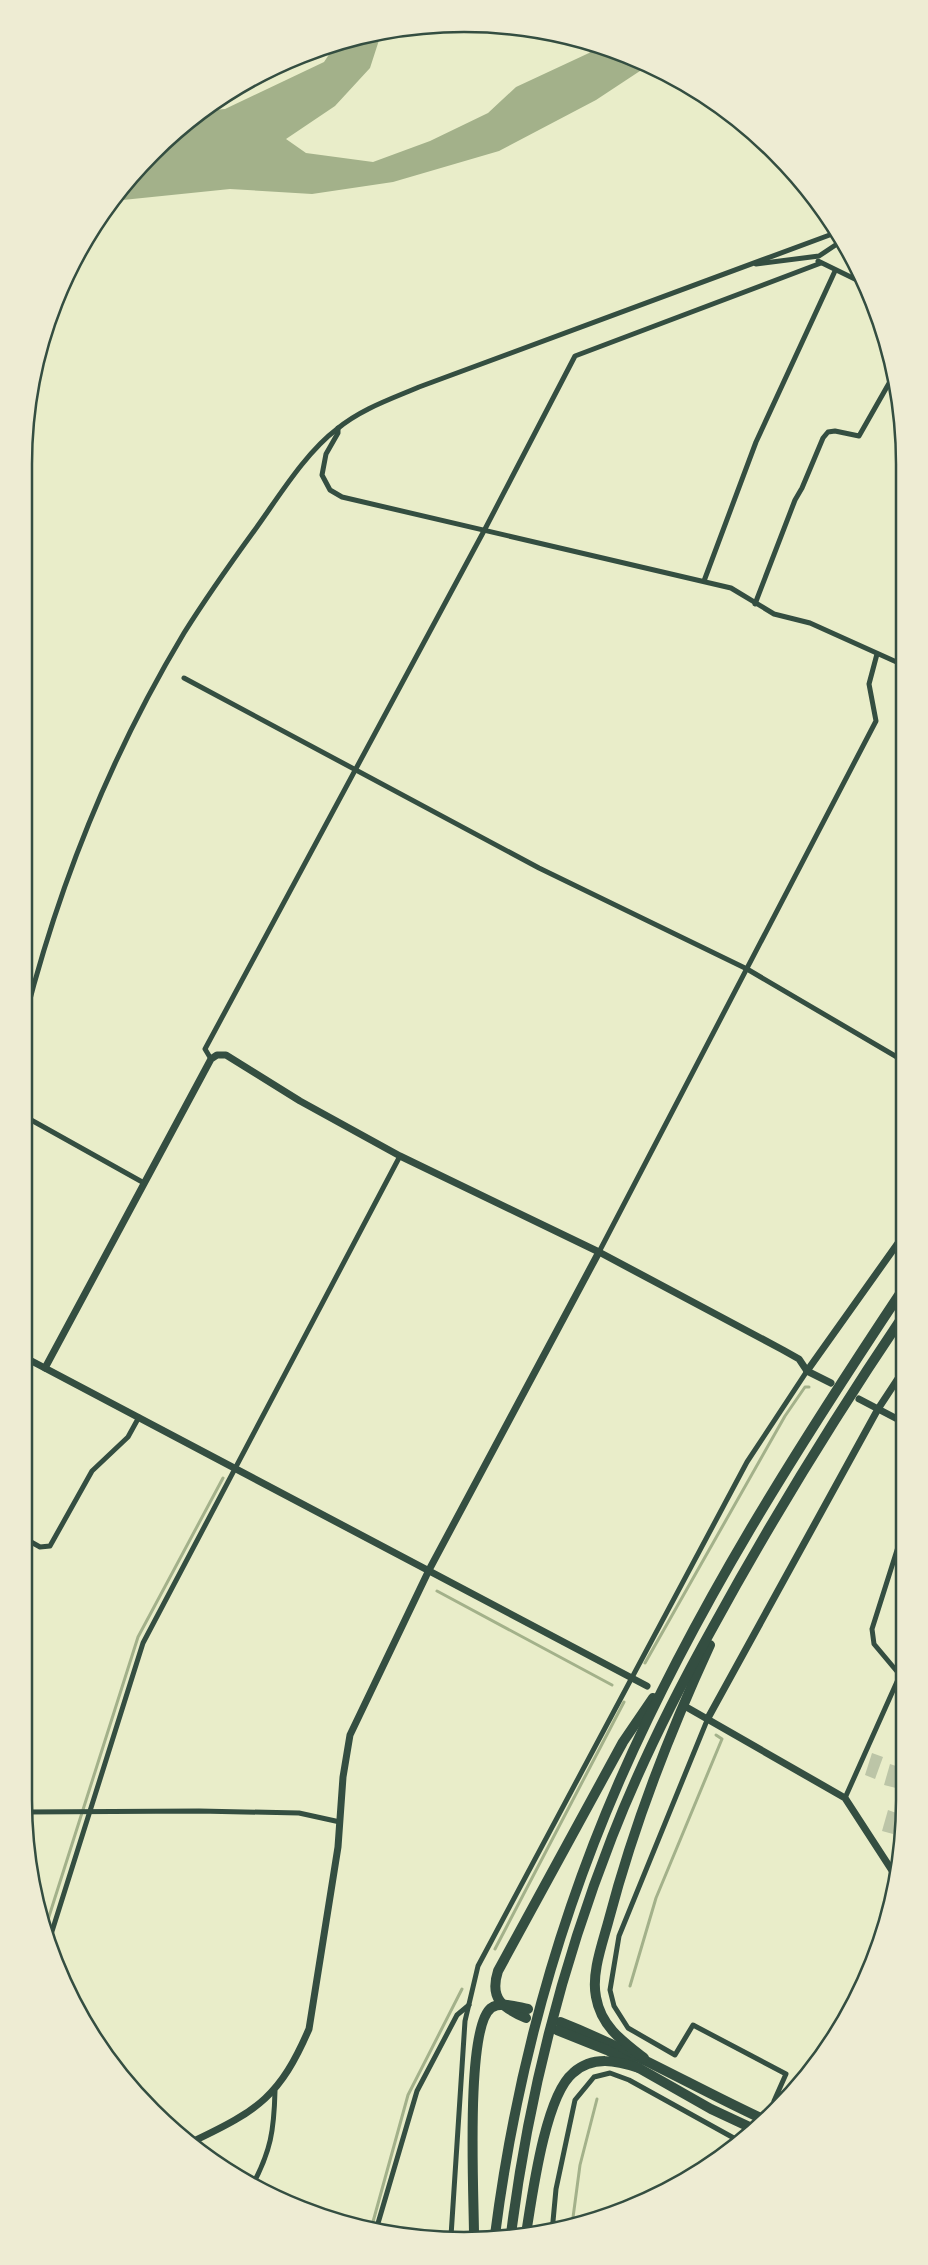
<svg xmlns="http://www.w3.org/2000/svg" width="928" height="2265" font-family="Arial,sans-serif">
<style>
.water{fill:#a3b18a}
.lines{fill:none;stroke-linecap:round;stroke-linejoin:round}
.stream{stroke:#a3b18a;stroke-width:3}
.building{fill:#bcc5a7}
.minor{stroke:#344e41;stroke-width:5}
.tertiary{stroke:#344e41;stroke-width:7}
.motorway{stroke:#344e41;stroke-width:10}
.rim{fill:none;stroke:#344e41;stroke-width:2.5}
</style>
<rect width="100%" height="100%" fill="#e9edc9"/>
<polygon class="water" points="381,34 370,68 335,106 286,139 306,153 373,162 430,141 488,113 516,87 589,53 597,45 646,67 596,100 499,151 393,182 312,194 230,189 113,201 133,174 196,115 202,111 225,109 324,62 336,44 350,39"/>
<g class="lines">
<g class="stream">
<polyline points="437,1591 612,1685"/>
<polyline points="645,1663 785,1416 805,1387 809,1387"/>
<polyline points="45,1929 138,1637 223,1478"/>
<polyline points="495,1949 624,1702"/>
<polyline points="630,1986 656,1898 722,1739 716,1735"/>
<polyline points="572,2225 580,2165 597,2099"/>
<polyline points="371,2229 408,2095 462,1989"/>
</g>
</g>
<g class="building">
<polygon points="872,1753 883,1757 875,1779 865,1775"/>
<polygon points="890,1764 902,1768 896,1788 884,1785"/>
<polygon points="888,1810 899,1814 893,1834 882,1831"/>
</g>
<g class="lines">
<g class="minor">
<polyline points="818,261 863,283"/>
<polyline points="756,264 819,256 840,242"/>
<polyline points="338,428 338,433 326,454 322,475 330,490 342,497 731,588 774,614 810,623 901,664"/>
<polyline points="704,581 756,442 835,271"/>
<polyline points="755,604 795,500 802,488 823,438 828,432 835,431 859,436 892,378"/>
<polyline points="184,678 539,868 747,969 902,1060"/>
<path d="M24 1022C58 887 112 753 184 633 206 598 230 564 254 531 278 498 305 453 337 429 361 409 391 399 419 387L835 233"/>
<polyline points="211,1059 205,1049 485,529 575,356 821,263"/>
<polyline points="24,1116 144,1183"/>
<polyline points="599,1252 876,721 869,684 877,654"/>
<polyline points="24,1538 40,1547 50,1546 92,1471 128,1437 139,1417"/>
<polyline points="708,1718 619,1936 610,1990 614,2006 628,2028 675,2055 693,2025 786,2074 774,2101 780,2104"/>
<polyline points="845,1798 900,1675 874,1644 872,1629 898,1547 904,1536"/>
<polyline points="26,1812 199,1811 299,1813 340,1822"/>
<polyline points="48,1944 143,1643 400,1156"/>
<path d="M252 2186C271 2151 274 2130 275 2091"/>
<polyline points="376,2230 417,2091 457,2015 469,2005"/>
<polyline points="552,2232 556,2189 575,2100 594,2077 610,2073 629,2080 741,2142"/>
<polyline points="451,2236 465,2021 478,1966 747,1462 807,1371"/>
</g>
<g class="tertiary">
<polyline points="24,1357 647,1686"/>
<polyline points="45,1368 211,1059 217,1055 226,1055 300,1101 400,1156 599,1252 783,1350 799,1359 807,1371 831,1383"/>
<polyline points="807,1371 903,1236"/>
<polyline points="859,1399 903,1422"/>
<polyline points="688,1708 845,1798 893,1872"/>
<polyline points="708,1718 878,1409 903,1371"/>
<path d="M194 2141C259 2110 280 2096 309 2029L338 1847 343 1777 350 1735 429 1570 599 1252"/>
</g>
<g class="motorway">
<path d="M526 2018C503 2008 489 1999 498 1971L623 1742 653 1698"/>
<path d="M560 2022C631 2050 696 2088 765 2120"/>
<polyline points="557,2030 607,2050 711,2109 756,2130"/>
<path d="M644 2058C622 2041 601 2026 596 1997 591 1973 603 1942 609 1919 634 1824 669 1734 710 1645"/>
<path d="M511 2234C528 2098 562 1965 612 1837 640 1765 675 1695 713 1627 771 1521 835 1417 903 1316"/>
<path d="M526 2234C532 2197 545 2096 573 2073 593 2055 617 2061 639 2068"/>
<path d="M474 2235C474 2197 465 2028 491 2008 501 2001 517 2007 528 2009"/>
<path d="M495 2235C515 2078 556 1927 619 1782 695 1608 798 1447 903 1289"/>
</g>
</g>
<path d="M0 0H928V2265H0ZM464 32H464A432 432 0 0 1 896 464V1800A432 432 0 0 1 464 2232H464A432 432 0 0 1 32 1800V464A432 432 0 0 1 464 32Z" fill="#eeecd3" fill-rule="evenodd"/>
<path class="rim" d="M464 32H464A432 432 0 0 1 896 464V1800A432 432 0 0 1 464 2232H464A432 432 0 0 1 32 1800V464A432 432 0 0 1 464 32Z"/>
</svg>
